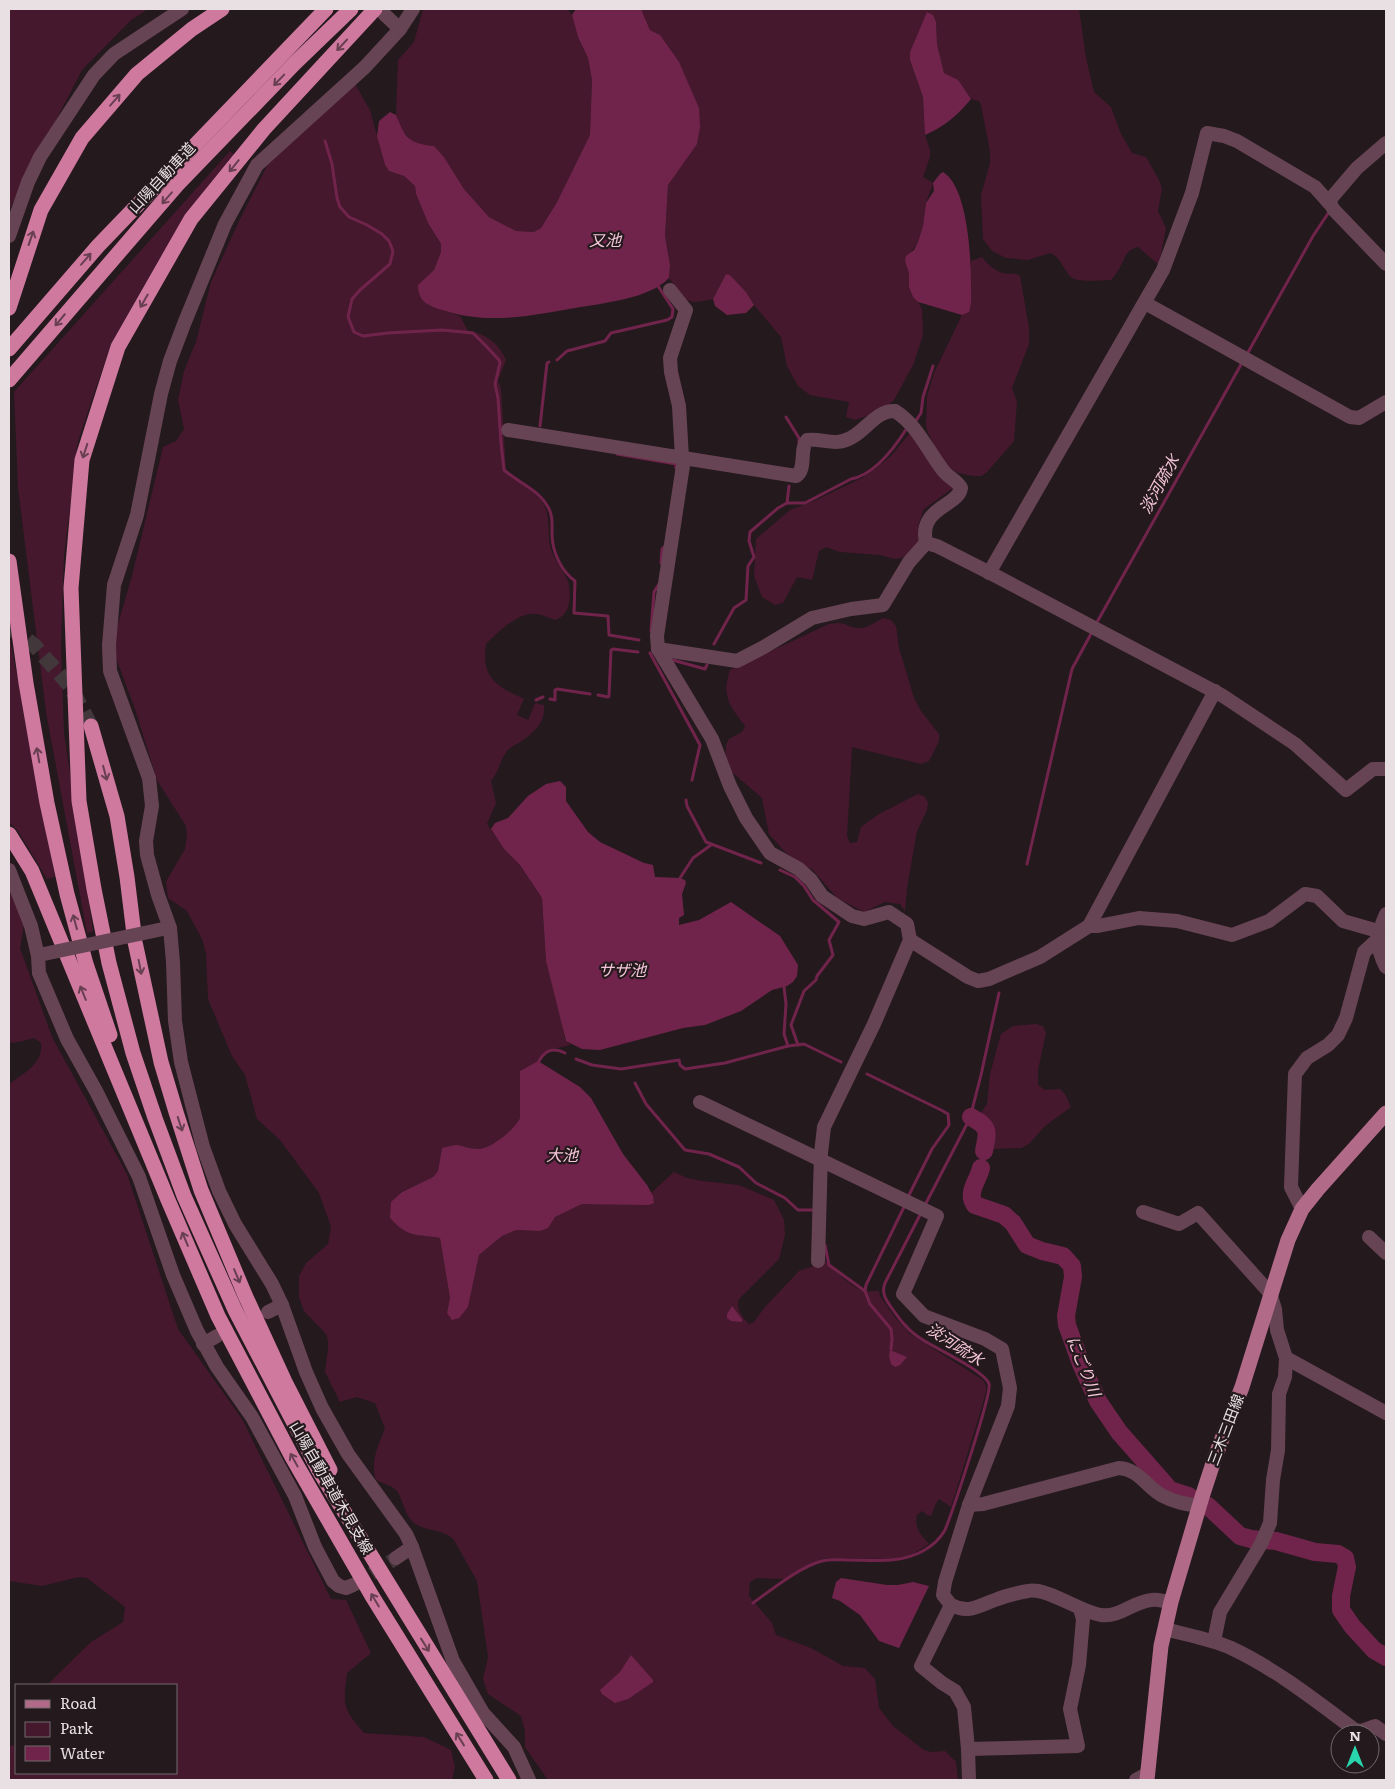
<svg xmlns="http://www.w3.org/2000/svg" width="1395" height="1789" font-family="Literata,'Noto Sans JP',serif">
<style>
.green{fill:#45182e}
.water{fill:#71244b}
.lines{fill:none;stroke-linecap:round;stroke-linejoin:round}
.stream{stroke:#71244b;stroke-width:3}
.river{stroke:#71244b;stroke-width:18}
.minor-tunnel{stroke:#42373b;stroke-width:14;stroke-dasharray:14 7;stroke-linecap:butt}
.highway-tunnel{stroke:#42373b;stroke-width:15;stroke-dasharray:15 8;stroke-linecap:butt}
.minor{stroke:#674453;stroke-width:14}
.major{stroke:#b26a89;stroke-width:15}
.highway{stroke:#cf799e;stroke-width:15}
.minor-bridge{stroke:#674453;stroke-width:14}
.oneway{stroke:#683f51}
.labels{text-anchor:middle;stroke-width:4.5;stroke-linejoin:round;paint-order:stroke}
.street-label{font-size:15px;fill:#e9e0e3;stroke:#24191d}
.water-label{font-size:16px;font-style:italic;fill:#f5c6d8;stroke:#24191d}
</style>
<rect width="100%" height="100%" fill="#24191d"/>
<g class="green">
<polygon points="9,9 148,9 131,20 82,70 9,210"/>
<polygon points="423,9 567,9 572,15 578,37 588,58 592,80 590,135 557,202 541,228 534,232 516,231 489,217 464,189 444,157 434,146 418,144 411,141 402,129 396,115 398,60 414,42"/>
<path d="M641 9H1079L1086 58 1094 92 1111 107 1121 134 1132 153 1146 157 1160 182 1162 189 1158 211 1166 228 1159 265 1138 247C1125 250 1125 259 1119 269 1117 273 1114 276 1111 280 1102 280 1077 283 1071 277 1062 269 1063 259 1050 253L1028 260 1006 258 992 251 983 239 981 195 990 163V151L981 105 979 101 971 99 957 80 944 73 937 44 936 22 927 13 910 52V60L923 97 925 135 930 150V157L923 177 933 183 926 203 923 226 918 242 909 255 907 267 909 273V287L913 297 918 302 922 309 923 335 914 363 894 400 885 408 879 412 855 420 846 417 849 402 810 395 798 386 787 366 781 337 754 305 746 292 730 275 726 274 713 299C683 306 687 300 669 278L670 265 665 236 668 185 679 167 660 35 650 30Z"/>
<path d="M355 84 370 110 385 165 389 171 404 176 415 186 416 194 428 223 441 244V252L434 270 419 285 428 305 460 316 468 331C486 333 499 344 506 360L498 381 501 388 506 470C518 481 533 489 543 503 551 516 547 530 550 545 553 559 561 567 567 579 571 587 571 606 565 613 563 616 559 618 556 620 550 619 544 615 537 614 519 611 498 632 486 644 481 678 496 686 524 699L517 715 528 720 535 703 544 705C546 724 531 735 517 744 513 746 510 748 507 751 500 760 499 772 491 781L496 803 487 824 504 849 520 865 542 898 546 961 563 1028 565 1040 571 1045 548 1050 540 1057 538 1061 520 1071V1118C515 1129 490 1150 477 1150 470 1149 464 1146 457 1145 453 1145 447 1147 442 1148L438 1171 433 1177 401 1192 390 1218C407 1236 417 1235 440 1238L450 1298 447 1313 468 1307 479 1255 502 1236 516 1230 540 1231 555 1217 582 1204H651L654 1201 651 1193 674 1172 687 1178 702 1181 739 1185 774 1200 784 1220 785 1235 779 1259 739 1299C735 1309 743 1317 749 1324L754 1322 765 1307 799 1271 817 1265 824 1260C834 1270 850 1286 863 1291 868 1292 874 1291 879 1291L880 1296 894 1316 910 1334 983 1380 986 1386V1391L980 1413 951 1507 939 1499 936 1503 931 1516 927 1515 922 1511 917 1515C914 1528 921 1535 929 1544L913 1554 897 1559 826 1558 807 1565 785 1579 757 1578 750 1582 749 1596 772 1623 776 1635 811 1648 843 1666 865 1668 875 1679 879 1708 893 1726 924 1750 931 1752 945 1751 956 1762 958 1780H548L525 1747V1731L521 1716 488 1694 483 1679 488 1657 477 1581 454 1540C443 1528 426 1532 414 1523 404 1515 404 1501 397 1491 393 1486 382 1483 376 1480 370 1463 378 1445 385 1429L375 1403 357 1397 340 1402 325 1372 328 1349V1341L326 1334 304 1311 299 1297V1276L306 1263 328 1244 331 1228 329 1221 319 1193 280 1140 257 1119 245 1075 232 1056 208 999 206 953 202 939 187 911 168 898 166 882 185 849 187 835 186 826 157 780 135 709 116 658 115 634 132 576 163 447 176 441 184 429 178 400 184 371 196 342 211 282 240 219 273 154Z"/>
<polygon points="230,151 235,155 160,258 111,344 78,441 64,556 61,646 64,733 93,931 87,933 46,712 18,488 14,392"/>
<path d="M982 257C986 263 995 271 1003 273 1009 275 1014 272 1020 276L1029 328V344L1012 388 1017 402 1014 441 987 472 981 476H973L958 473 945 466 928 433 926 426 927 396 934 373 962 315 970 310 971 261Z"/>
<polygon points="910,433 924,449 941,478 956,486 924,509 919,523 918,544 914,550 901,558 894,559 880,555 840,552 826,547 819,551 812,580 797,577 783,603 775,605 762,597 754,576 756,539 790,510 814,501 862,478 874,470 891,456"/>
<path d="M883 618 891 620 896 626 899 648 914 698 921 711 939 734V741L929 761 921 764 852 747 847 836 850 843 857 842 861 827 879 814 918 794 925 797 928 803 927 810 917 831 907 888 905 911 900 904 885 902 864 912 837 898 812 869 804 866 785 852 769 834 762 798 733 773 728 768 725 760 726 745 729 739 742 732 745 726C730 706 721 696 730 670L829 624C847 621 842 625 856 628 865 630 876 622 883 618Z"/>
<polygon points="9,637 10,638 55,877 47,879 18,831 9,822"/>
<path d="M9 889 24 924 20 948 52 1037 127 1174 178 1329 242 1419 331 1599 346 1600 371 1653 347 1673C343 1705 342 1708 364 1733L424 1737 451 1750 455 1767 452 1780H9V1746L16 1745V1773H176V1685H47L91 1642 123 1622 125 1607 87 1578 79 1577 42 1586 9 1581V1084C23 1074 44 1063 41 1043L34 1038 19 1042 9 1043Z"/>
<polygon points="1036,1024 1043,1026 1046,1033 1038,1070 1038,1085 1045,1090 1060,1089 1065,1094 1071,1107 1045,1126 1029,1144 1021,1148 994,1149 973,1125 987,1104 990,1074 1001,1034 1013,1026"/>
</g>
<g class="water">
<path d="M576 9H641L650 30 660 35 679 62 699 108 700 127 697 144 668 185 665 236 670 265 669 278C649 299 603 303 575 308 529 316 488 325 442 310 429 306 418 302 418 285L434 270 441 252V244L428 223 416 194 415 186 404 176 389 171 385 165 377 136 379 121 390 112 396 115C406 138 407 143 434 146L444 157 464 189 489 217 516 231 534 232 541 228 557 202 590 135 592 80 588 58 578 37 572 15Z"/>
<path d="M927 12 933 15 936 22 937 44 944 73 958 80 971 99C958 115 944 127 925 135L923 97 910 60V52Z"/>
<path d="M943 172C968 187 971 258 971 285 971 294 972 304 969 312L962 315 918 302 913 297 909 287V273L905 261 906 256 914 250 918 242 923 226 926 203 934 191 933 183 940 174Z"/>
<polygon points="726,274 730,275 746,292 754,305 746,313 727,315 715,306 713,299"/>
<polygon points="560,781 566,787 566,801 588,832 600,842 644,863 653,865 655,877 680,878 685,880 686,883 682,894 684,915 679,918 679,925 699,920 731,902 780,936 798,965 797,976 793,982 787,986 772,990 741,1011 705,1025 683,1028 600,1050 582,1049 566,1041 546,961 542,898 520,865 504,849 491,829 495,823 508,818 528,796 546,784"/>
<path d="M538 1061 580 1087 591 1098 623 1154 647 1185 653 1196 654 1203 649 1205 582 1204 555 1217 548 1228 540 1231 516 1230 502 1236 479 1255 468 1307 459 1318 452 1320 447 1313 450 1298 440 1238C416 1234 408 1238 390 1218L391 1202 402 1192 433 1177 438 1171 442 1148C447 1147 452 1145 457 1145 464 1146 470 1149 477 1149 490 1150 515 1129 520 1118V1071Z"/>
<polygon points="732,1306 742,1319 742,1322 731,1321 727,1318 727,1314"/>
<polygon points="890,1350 907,1357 900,1365 895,1367 891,1364 889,1356"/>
<polygon points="841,1578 887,1585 898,1585 913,1582 929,1586 899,1648 879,1641 860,1615 840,1601 832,1598 836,1582"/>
<polygon points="631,1655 653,1680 653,1682 628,1699 615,1703 602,1694 600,1690 620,1672"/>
</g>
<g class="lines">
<g class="stream">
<path d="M325 141 332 164 337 198 340 207 349 217 367 225 382 234 389 241 393 251 390 264 360 290 352 299 348 317 354 332 363 336 388 333 442 330 473 333 486 346 499 360 500 363 495 384 498 398 501 443 504 470C519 483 538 489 548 507 553 515 552 525 552 534 552 551 561 571 575 581L574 613 608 616 609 635 639 640"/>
<polyline points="1246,356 1313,236 1329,212"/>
<polyline points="557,360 567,351 605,341 611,333 667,320 672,317 673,309 658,286"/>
<polyline points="786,417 799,438 799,443"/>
<polyline points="915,422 921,413 923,397 933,366"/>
<polyline points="540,426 547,363 549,362"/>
<polyline points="617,454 676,464 676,468"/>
<polyline points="787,503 789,486"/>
<polyline points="661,563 662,549 666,545"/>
<polyline points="1096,624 1243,361"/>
<polyline points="651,631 654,592 659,584"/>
<path d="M714 644 734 608 746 600 748 566 754 557 749 541 750 532 778 508 787 503H805L851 479C875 475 895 447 907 428"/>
<polyline points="650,653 700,745 692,780"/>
<polyline points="669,659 705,669 707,665"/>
<polyline points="598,695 608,697 609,696 611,650 613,649 638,652"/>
<polyline points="550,699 555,700 555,690 557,689 590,694"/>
<polyline points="536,700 543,697"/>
<polyline points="686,800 687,806 706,842 761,863"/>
<polyline points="1027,864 1072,669 1092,632"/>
<polyline points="780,870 795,877 804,886 813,900 839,922 829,940 833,955 817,976 816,980 804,991 791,1025 798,1045"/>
<polyline points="680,878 693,858 711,845"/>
<polyline points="784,987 786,1004 784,1034 788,1046"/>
<polyline points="576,1059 592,1065 621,1069 679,1060 680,1065 685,1069 725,1063 788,1046 804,1044 841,1062"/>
<path d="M539 1061C545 1050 554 1047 565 1053"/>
<polyline points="867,1074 941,1110 948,1114 949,1125 932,1149 909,1195"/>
<polyline points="635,1083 646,1104 685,1150 709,1154 739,1167 756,1183 785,1198 798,1210 815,1210"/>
<polyline points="924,1207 970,1118 981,1075 999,993"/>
<polyline points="825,1245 829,1265 865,1291 870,1304 891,1329 892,1339 891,1349"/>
<polyline points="865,1291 866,1285 904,1207"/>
<path d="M753 1603C771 1590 801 1566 822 1561 830 1559 839 1560 848 1560 874 1560 899 1564 923 1551 932 1546 940 1539 945 1530 952 1513 992 1394 989 1384 985 1371 935 1348 923 1340 909 1332 900 1320 891 1307 886 1300 881 1293 885 1283L921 1213"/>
</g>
<g class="river">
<path d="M971 1117C990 1128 988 1130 984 1151"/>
<path d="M981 1168C978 1181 966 1193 975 1205L1004 1215 1013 1223 1027 1245 1042 1251 1063 1256 1072 1266 1073 1277 1066 1316 1067 1325 1081 1364 1098 1401 1119 1432 1170 1490 1189 1496"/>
<polyline points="1208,1506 1240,1536 1251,1539 1276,1541 1315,1552 1338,1554 1345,1558 1347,1567 1341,1596 1341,1610 1352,1626 1374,1650 1386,1657"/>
</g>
<polyline class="minor-tunnel" points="354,1585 396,1558"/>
<polyline class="highway-tunnel" points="9,627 34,645 70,686 91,726"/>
<g class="minor">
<polyline points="413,9 400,29 365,67 257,165 225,224 184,324 170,361 161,394 137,515 114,585 109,645 110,671 149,778 152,806 146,841 147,855 158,895 170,928 173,962 175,1021 181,1062 203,1147 219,1191 235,1224 272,1284 282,1305 306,1372 322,1408 348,1454 406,1534 412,1547 453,1661 483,1713 514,1747 529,1780"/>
<polyline points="384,14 400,29"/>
<polyline points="1328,202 1357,168 1386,143"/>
<polyline points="9,236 28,182 40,157 94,75 114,54 182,9"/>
<polyline points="670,290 686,310 670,358 671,372 679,406 682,458"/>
<polyline points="1145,303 1350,417 1359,418 1386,402"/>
<path d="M508 430 796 476C807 469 799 450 807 440 825 438 835 448 854 436 867 428 878 410 895 411 917 425 927 449 942 469 947 477 957 480 961 488 959 506 918 507 926 543"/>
<polyline points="684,459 657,636 658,649 712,739 730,786 746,818 770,853 799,869 811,880 822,896 852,916 864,919 889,912 907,924 910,940 874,1024 824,1127 821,1153 818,1261"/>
<polyline points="926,543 937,546 996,576 1223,696 1295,744 1346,790 1373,769 1386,769"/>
<polyline points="989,573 1163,270 1192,193 1207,133 1224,136 1237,141 1315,187 1331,205 1334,210 1386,264"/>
<polyline points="658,649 737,661 764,647 812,618 851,609 883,605 909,562 926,543"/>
<polyline points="9,870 31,926 38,956 39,973 67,1039 96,1091 139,1177 173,1275 197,1331 217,1367 252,1417 295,1496 315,1547 333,1581 339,1586 346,1588 353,1585"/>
<path d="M1386 914C1377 934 1375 946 1386 967"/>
<polyline points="1089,926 1215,691"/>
<polyline points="910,940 968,977 978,981 989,979 1040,957 1089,926 1098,926 1139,918 1177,921 1232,935 1269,921 1305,894 1317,896 1343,921 1378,931"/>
<path d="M700 1102 937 1216 903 1294 924 1316 985 1339 1002 1349 1010 1388 1008 1406 969 1505 945 1582 943 1595 951 1605C969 1614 978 1606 995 1600 1005 1596 1017 1593 1028 1591 1047 1587 1080 1612 1101 1615 1119 1618 1134 1601 1152 1600 1158 1599 1165 1602 1171 1602"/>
<polyline points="1302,1209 1291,1187 1295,1074 1307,1058 1328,1045 1338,1035 1346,1018 1364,952 1377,940"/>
<polyline points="1143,1212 1179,1224 1198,1213 1270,1293 1275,1309 1277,1330 1286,1358 1285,1377 1279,1394 1278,1450 1273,1480 1270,1523 1261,1544 1220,1612 1214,1641"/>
<polyline points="1369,1237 1386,1253"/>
<polyline points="268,1312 282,1305"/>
<polyline points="203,1344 217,1336"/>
<polyline points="1286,1358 1386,1413"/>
<path d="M969 1505 983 1504 1119 1468C1138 1469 1146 1486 1161 1495 1174 1502 1185 1504 1199 1506"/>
<polyline points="396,1558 412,1547"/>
<polyline points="951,1605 921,1666 942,1683 955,1691 964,1707 968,1749 969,1780"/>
<path d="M1165 1629C1187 1635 1211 1639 1231 1648 1276 1669 1316 1701 1355 1730L1361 1731 1375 1726 1386 1734"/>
<polyline points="968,1749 1078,1746 1070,1709 1079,1665 1083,1619 1080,1609"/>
<polyline points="1136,1780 1147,1774"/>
</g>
<polyline class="major" points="1147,1780 1161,1646 1171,1602 1202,1497 1215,1457 1242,1387 1288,1240 1302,1209 1318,1189 1386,1113"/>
<g class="highway">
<polyline points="375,9 264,129 191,219 118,347 82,460 71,588 79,801 94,889 109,963 133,1053 155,1118 184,1196 235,1310 318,1469 509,1780"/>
<polyline points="9,308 41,210 82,138 137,74 192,29 222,9"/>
<polyline points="9,349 98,246 326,9"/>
<polyline points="9,380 177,185 295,63 351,9"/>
<polyline points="9,561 26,683 47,803 67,894 86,964 110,1035"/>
<polyline points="91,726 117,816 127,877 135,942 161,1062 176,1112 201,1190 245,1295 285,1382 330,1470"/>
<polyline points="9,834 32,871 168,1200 218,1316 292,1457 372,1596 486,1780"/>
</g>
<polyline class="minor-bridge" points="44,954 163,929"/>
</g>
<defs><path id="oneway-shaft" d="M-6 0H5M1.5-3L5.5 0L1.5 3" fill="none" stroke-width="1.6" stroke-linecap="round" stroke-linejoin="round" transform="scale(1.25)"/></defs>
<g class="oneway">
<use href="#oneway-shaft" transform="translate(342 45) rotate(133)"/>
<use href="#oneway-shaft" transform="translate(279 80) rotate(134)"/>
<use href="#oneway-shaft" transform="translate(115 100) rotate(-49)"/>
<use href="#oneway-shaft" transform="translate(234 166) rotate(129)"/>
<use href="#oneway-shaft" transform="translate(167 198) rotate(131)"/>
<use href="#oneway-shaft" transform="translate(31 238) rotate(-71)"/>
<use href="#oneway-shaft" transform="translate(86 259) rotate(-49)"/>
<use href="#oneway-shaft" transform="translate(144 301) rotate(120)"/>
<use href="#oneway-shaft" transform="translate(60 320) rotate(130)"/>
<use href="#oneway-shaft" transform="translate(85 451) rotate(108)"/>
<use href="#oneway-shaft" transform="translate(38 755) rotate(-100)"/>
<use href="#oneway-shaft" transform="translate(105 773) rotate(75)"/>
<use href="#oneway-shaft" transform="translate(75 922) rotate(-105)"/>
<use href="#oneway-shaft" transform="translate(140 967) rotate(79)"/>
<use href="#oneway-shaft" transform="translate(83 993) rotate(-112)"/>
<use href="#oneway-shaft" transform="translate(180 1124) rotate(72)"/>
<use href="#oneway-shaft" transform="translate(185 1239) rotate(-113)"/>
<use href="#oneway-shaft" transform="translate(237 1276) rotate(67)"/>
<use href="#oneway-shaft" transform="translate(294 1460) rotate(-119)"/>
<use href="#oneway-shaft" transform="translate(375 1600) rotate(-121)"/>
<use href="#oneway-shaft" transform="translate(425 1645) rotate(58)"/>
<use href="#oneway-shaft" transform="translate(460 1739) rotate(-122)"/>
</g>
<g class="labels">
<g class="street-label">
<text transform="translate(162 178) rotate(-47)" y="5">山陽自動車道</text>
<text transform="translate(1226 1430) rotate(-69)" y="5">三木三田線</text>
<text transform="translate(331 1488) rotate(60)" y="5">山陽自動車道木見支線</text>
</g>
<g class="water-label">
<text x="605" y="246">又池</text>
<text transform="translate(1159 484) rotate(-61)" y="6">淡河疏水</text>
<text x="622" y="976">サザ池</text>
<text x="562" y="1161">大池</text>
<text transform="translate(955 1344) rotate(33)" y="6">淡河疏水</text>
<text transform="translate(1084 1366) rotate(68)" y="6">にごり川</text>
</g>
</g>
<rect width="1395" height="1789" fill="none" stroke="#e9e0e3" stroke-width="20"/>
<rect x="15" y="1684" width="162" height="90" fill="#24191d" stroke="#73696c"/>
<rect x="25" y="1700" width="25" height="8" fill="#b26a89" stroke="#73696c"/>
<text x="60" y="1709" font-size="15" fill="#e9e0e3">Road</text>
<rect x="25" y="1722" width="25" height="15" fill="#45182e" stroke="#73696c"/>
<text x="60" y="1734" font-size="15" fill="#e9e0e3">Park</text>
<rect x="25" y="1746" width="25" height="15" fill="#71244b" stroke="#73696c"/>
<text x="60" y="1759" font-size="15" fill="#e9e0e3">Water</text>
<g transform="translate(1355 1749)"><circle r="24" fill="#24191d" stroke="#73696c"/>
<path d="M0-4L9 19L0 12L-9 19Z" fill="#29d5ac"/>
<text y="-8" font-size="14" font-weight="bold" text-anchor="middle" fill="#e9e0e3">N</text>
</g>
</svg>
